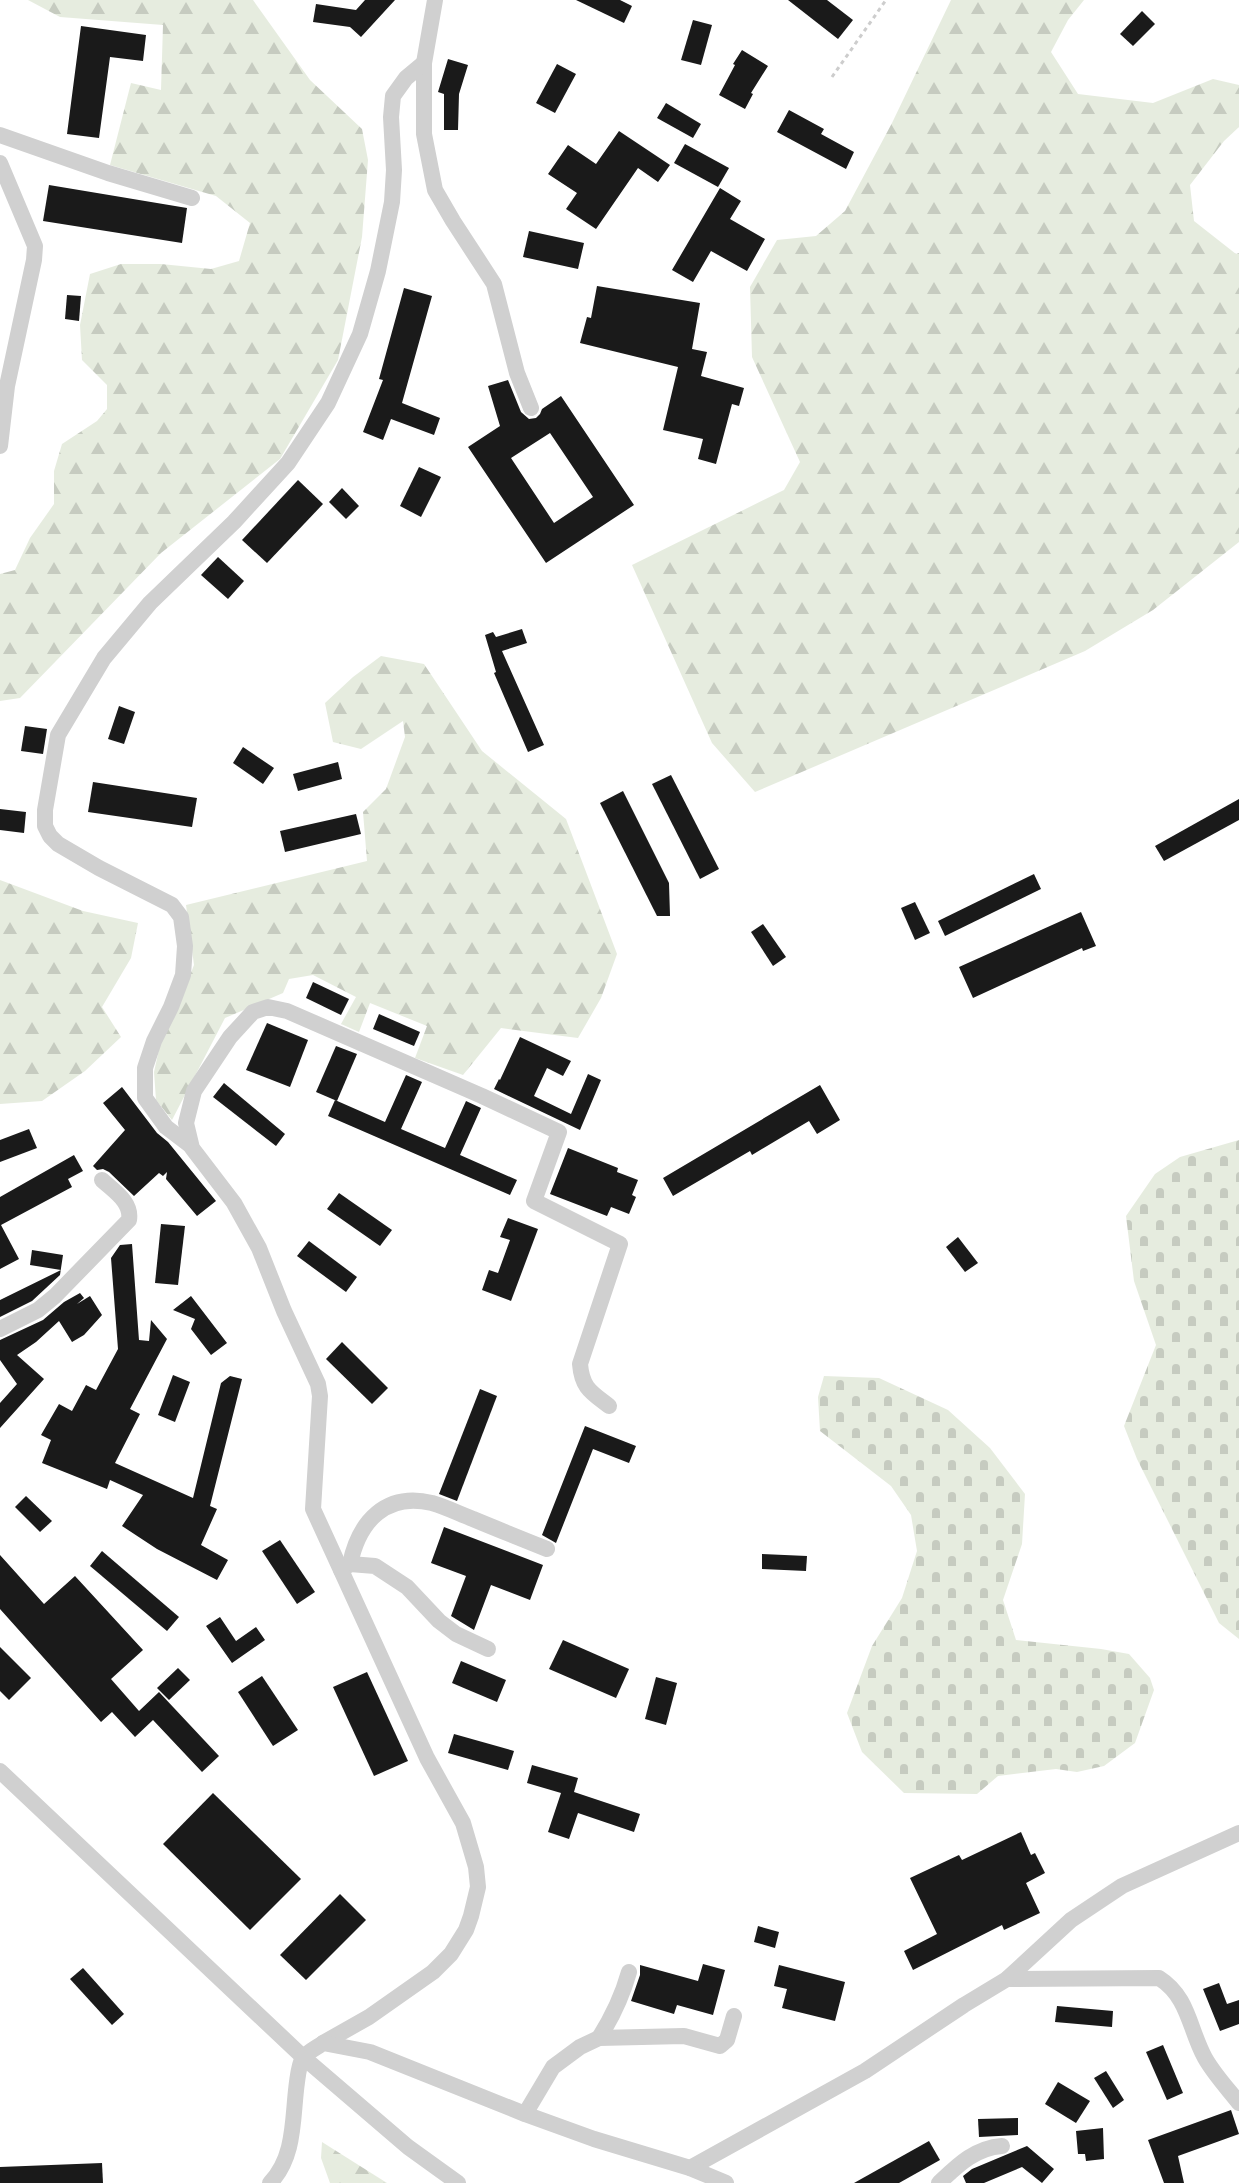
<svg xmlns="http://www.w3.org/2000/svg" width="1239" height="2183" font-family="Arial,sans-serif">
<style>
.forest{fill:url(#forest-firs)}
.cemetery{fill:url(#cemetery-stones)}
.building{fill:#1a1a1a;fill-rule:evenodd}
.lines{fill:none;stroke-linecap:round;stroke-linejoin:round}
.path{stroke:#cdcdcd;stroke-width:3;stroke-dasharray:4 4;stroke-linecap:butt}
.minor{stroke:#d0d0d0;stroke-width:16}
</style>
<defs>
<pattern id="forest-firs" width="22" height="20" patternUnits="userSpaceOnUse" patternTransform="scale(2)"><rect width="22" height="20" fill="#e6ecdf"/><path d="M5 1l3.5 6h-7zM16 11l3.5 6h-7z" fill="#c6cbc0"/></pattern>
<pattern id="cemetery-stones" width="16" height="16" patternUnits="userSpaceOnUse" patternTransform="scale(2)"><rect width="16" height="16" fill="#e6ecdf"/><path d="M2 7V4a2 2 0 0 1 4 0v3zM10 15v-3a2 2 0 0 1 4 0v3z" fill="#c6cbc0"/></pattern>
</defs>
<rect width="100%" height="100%" fill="#fff"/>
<g class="forest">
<polygon points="28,0 253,0 310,80 362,129 368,160 362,237 338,360 280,459 161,553 20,698 0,701 0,574 15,570 30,538 54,504 54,471 62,444 97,421 107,409 107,385 82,360 80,325 90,274 121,264 161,264 211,269 239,261 250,223 216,196 110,165 131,83 161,90 163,25 60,17"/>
<polygon points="951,0 1084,0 1068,20 1051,52 1078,94 1153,103 1213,79 1239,85 1239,127 1224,141 1190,185 1194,221 1236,254 1239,253 1239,542 1153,610 1085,651 755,792 712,743 632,565 784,490 800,462 752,357 750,287 777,240 816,236 845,211 892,123"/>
<polygon points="381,656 424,664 482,751 566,819 617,954 601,998 578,1038 501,1028 463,1075 415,1058 427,1026 370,1003 359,1032 341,1024 356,997 313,975 289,979 283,993 225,1018 172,1120 156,1100 154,1072 160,1045 175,1014 194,965 186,905 367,861 363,812 386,789 405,737 403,721 361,749 333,742 325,703 353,677"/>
<polygon points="0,880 83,911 138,923 131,958 102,1007 121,1037 85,1071 42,1101 0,1104"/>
<polygon points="322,2142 387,2183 330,2183 321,2158"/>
</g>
<g class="cemetery">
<polygon points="1239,1140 1239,1639 1219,1623 1137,1459 1124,1426 1156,1345 1134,1281 1126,1216 1155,1174 1180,1157"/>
<polygon points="824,1376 879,1378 948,1410 990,1448 1025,1494 1022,1544 1003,1600 1016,1640 1101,1649 1129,1654 1150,1678 1154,1690 1135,1743 1104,1766 1077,1772 1056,1769 998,1776 977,1794 904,1793 862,1752 847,1713 872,1646 902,1598 917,1551 911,1515 891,1486 820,1431 818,1397"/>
</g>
<g class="building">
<polygon points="365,0 395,0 361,37 350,27 313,22 316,4 356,10"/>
<polygon points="576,0 620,0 632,6 624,23"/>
<polygon points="788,0 827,0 853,20 838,39"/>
<polygon points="1142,11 1155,24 1133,46 1120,34"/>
<polygon points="693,20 712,25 701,65 681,60"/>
<polygon points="81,26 146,35 143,61 110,57 99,138 67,134"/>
<polygon points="742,50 768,66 751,93 753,94 745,109 719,95 735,65 733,64"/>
<polygon points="448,59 468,65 459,94 458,130 444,130 444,94 438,92"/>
<polygon points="557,64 576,74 555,113 536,103"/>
<polygon points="666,103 701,124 693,138 657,118"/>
<polygon points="789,110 824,129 821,134 854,152 846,169 777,132"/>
<polygon points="619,131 670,165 658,182 638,168 596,229 566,209 577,193 548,174 568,145 596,164"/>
<polygon points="685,144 729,168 718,187 674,163"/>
<polygon points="49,185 187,208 182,243 43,221"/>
<polygon points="720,188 741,201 730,219 765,239 747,271 711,251 693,282 672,270"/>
<polygon points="529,231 584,243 578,269 523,257"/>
<polygon points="597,286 700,303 692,349 707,352 701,376 744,388 739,406 732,404 716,464 698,459 703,439 663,430 678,367 580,343 587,317 591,318"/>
<polygon points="404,288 432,296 402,403 440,418 434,435 391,419 383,440 363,432 383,380 379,379"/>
<polygon points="67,295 81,296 79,321 65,319"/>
<path d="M508 380 521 412 529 419 536 418 540 414 542 409 561 396 634 505 546 563 468 447 500 426 488 386ZM550 433 593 497 554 523 511 458Z"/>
<polygon points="419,467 441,477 421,517 400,506"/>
<polygon points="298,480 323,504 267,563 242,540"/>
<polygon points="342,488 359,506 346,519 329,502"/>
<polygon points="218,557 244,581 228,599 201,575"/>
<polygon points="522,629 527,643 502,651 544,745 528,752 494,673 496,672 485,635 493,632 496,637"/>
<polygon points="119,706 135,712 124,744 108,739"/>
<polygon points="25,726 47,729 43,754 21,751"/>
<polygon points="243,747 274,768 263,784 233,763"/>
<polygon points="338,762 342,779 298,791 293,774"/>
<polygon points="671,775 719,869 700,879 652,784"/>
<polygon points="93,782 197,798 192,827 88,812"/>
<polygon points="623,791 669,883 670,916 657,916 600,803"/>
<polygon points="1239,799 1239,820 1164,861 1155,846"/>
<polygon points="0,809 26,812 24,833 0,830"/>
<polygon points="356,814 361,834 285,852 280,831"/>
<polygon points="1034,874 1041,889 945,936 938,921"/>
<polygon points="915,902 930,933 915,940 901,908"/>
<polygon points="1081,912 1096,946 1083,951 1082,948 973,998 959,967"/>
<polygon points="763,924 786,957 773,966 751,932"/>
<polygon points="313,982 349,999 341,1015 306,998"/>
<polygon points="379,1014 420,1032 414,1046 373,1029"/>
<polygon points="267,1023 308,1040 290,1087 246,1070"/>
<polygon points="520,1037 571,1061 563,1076 547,1068 534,1096 571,1114 588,1074 601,1080 580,1130 494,1089 499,1079 500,1080"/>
<polygon points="336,1046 357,1054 337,1101 316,1092"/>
<polygon points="406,1075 422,1082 401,1129 445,1148 466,1101 481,1108 460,1155 517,1180 510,1195 328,1116 335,1100 385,1122"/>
<polygon points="224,1083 285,1134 276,1146 213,1097"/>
<polygon points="820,1085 840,1120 817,1134 809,1121 752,1155 750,1151 673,1196 663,1178"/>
<polygon points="122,1087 157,1133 168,1142 216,1201 197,1216 166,1179 167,1172 163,1176 159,1173 134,1196 109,1172 103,1169 97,1170 93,1166 125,1130 103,1103"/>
<polygon points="29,1129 37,1148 0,1162 0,1140"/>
<polygon points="568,1148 618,1168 617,1172 638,1180 632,1195 636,1197 629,1214 611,1207 607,1216 550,1194"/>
<polygon points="74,1155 83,1171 68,1179 72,1187 1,1225 19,1259 0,1269 0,1197"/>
<polygon points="339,1193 392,1230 380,1246 327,1209"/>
<polygon points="508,1218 538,1229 511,1301 482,1290 489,1270 498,1273 510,1240 500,1237"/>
<polygon points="161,1224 185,1226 178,1285 155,1283"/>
<polygon points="958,1237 978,1263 965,1272 946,1247"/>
<polygon points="309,1241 357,1277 346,1292 297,1256"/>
<polygon points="132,1244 139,1340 149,1341 151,1320 167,1339 130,1409 140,1414 115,1463 193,1498 221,1383 230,1376 242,1379 210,1506 217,1509 201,1545 228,1560 217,1580 157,1549 122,1526 143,1495 110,1480 107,1489 42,1463 51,1440 41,1435 59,1404 72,1411 86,1385 96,1390 118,1349 111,1258 120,1245"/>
<polygon points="32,1250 63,1255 60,1275 32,1301 0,1317 0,1300 61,1270 30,1265"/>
<polygon points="80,1293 84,1298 77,1304 90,1296 102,1315 84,1335 72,1342 59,1321 36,1342 17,1355 44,1379 0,1428 0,1403 17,1384 0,1360 0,1340 43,1320 64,1302"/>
<polygon points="191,1296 227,1343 211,1355 191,1329 195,1319 173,1310"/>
<polygon points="342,1342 388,1388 372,1404 326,1359"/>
<polygon points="173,1375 190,1382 175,1422 158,1415"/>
<polygon points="480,1389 497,1396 457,1501 439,1494"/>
<polygon points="585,1426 636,1446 629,1463 593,1449 556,1543 542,1535"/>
<polygon points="26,1496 52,1521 40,1532 15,1507"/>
<polygon points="444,1527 543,1565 530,1600 491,1585 474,1630 451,1616 466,1576 431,1563"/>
<polygon points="280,1540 315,1592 297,1604 262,1551"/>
<polygon points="102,1551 179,1617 167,1631 90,1566"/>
<polygon points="762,1554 807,1556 806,1571 762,1569"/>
<polygon points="0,1555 44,1604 75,1576 143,1650 111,1679 139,1711 159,1692 219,1756 202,1772 153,1720 135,1737 112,1712 101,1722 0,1609"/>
<polygon points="220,1617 236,1641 256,1627 265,1640 232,1663 206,1626"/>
<polygon points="563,1640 629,1669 616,1698 549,1669"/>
<polygon points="0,1647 31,1678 9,1700 0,1691"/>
<polygon points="461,1661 506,1680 497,1702 452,1683"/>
<polygon points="178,1668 190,1680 169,1700 157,1688"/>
<polygon points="367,1672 408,1761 374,1776 333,1687"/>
<polygon points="262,1676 298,1730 273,1746 238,1692"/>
<polygon points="656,1677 677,1683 666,1725 645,1719"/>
<polygon points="454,1734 514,1751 508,1770 448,1753"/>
<polygon points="532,1765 578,1778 574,1792 640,1814 634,1832 578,1813 569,1839 548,1832 561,1793 527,1783"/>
<polygon points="213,1793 301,1879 250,1930 163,1844"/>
<polygon points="1021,1832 1031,1855 1035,1853 1045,1873 1026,1883 1040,1913 1004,1930 1002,1925 913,1970 904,1951 937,1934 910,1878 959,1855 962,1860"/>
<polygon points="340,1894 366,1920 306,1980 280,1955"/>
<polygon points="758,1926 779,1932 775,1948 754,1942"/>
<polygon points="703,1964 725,1970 713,2015 677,2005 674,2014 631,2001 640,1975 640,1965 698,1981"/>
<polygon points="779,1965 845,1982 835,2021 782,2008 787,1989 774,1986"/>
<polygon points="83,1968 124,2014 112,2025 70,1979"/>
<polygon points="1219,1983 1227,2004 1239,2000 1239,2024 1220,2031 1203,1989"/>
<polygon points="1057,2006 1113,2011 1112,2027 1055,2022"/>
<polygon points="1163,2045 1183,2093 1167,2100 1146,2052"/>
<polygon points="1106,2071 1124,2100 1113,2108 1094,2078"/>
<polygon points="1058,2082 1090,2101 1076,2123 1045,2104"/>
<polygon points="1231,2110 1239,2134 1178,2156 1184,2183 1164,2183 1148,2140"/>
<polygon points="1018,2118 1018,2135 979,2137 978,2119"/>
<polygon points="1103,2128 1104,2159 1086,2161 1085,2154 1078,2154 1076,2131"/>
<polygon points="929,2141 940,2160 899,2183 854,2183"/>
<polygon points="1027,2146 1054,2169 1042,2183 1022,2167 984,2183 966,2183 963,2176 972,2169"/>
<polygon points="102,2163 103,2183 0,2183 0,2167"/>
</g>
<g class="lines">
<polyline class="path" points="832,77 886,0"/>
<g class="minor">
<polyline points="435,0 424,63 424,134 435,190 453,221 494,284 517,373 531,408"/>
<polyline points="0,135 108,173 192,198"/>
<polyline points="0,163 35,246 34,260 7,386 0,446"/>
<polyline points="191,1146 166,1127 145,1098 145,1068 154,1041 171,1007 183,975 185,946 181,917 172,905 99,868 58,844 50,836 45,826 45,810 58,735 104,658 150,603 234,522 288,463 328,403 360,334 378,271 392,202 394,170 391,117 393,96 406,78 424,63"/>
<path d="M0 1329 38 1310 55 1296 129 1220C132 1202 114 1191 102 1180"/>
<polyline points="350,1564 375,1566 407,1587 439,1621 456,1634 488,1649"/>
<path d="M341 1570 350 1564C359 1521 386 1492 432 1503 446 1507 460 1514 473 1519 497 1529 522 1539 547 1549"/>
<polyline points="0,1771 303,2057 408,2147 458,2183"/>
<path d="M1007 1979 1159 1978C1189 1997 1189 2029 1205 2058 1214 2074 1228 2089 1239 2103"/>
<path d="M599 2038C613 2016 622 1997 629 1972"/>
<path d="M323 2043 369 2017 433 1972 451 1954 466 1930 471 1916 478 1887 476 1867 463 1823 427 1758 313 1509 320 1396 318 1384 284 1311 259 1248 234 1203 192 1148 186 1123 194 1091 230 1037 253 1012 268 1007 287 1011 482 1096 559 1132 534 1201 620 1244 580 1364C582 1388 591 1392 609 1406"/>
<polyline points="525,2114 553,2067 580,2047 599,2038 684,2036 720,2046 727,2040 734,2016"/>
<polyline points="690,2168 865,2071 964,2005 1007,1979 1071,1920 1122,1886 1239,1833"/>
<path d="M270 2183C296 2156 292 2117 297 2082 298 2075 299 2064 303 2058 307 2052 318 2047 323 2043L370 2052 525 2114 594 2139 690 2168 726 2183"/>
<path d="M939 2183C958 2165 975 2148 1002 2146"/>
</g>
</g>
</svg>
